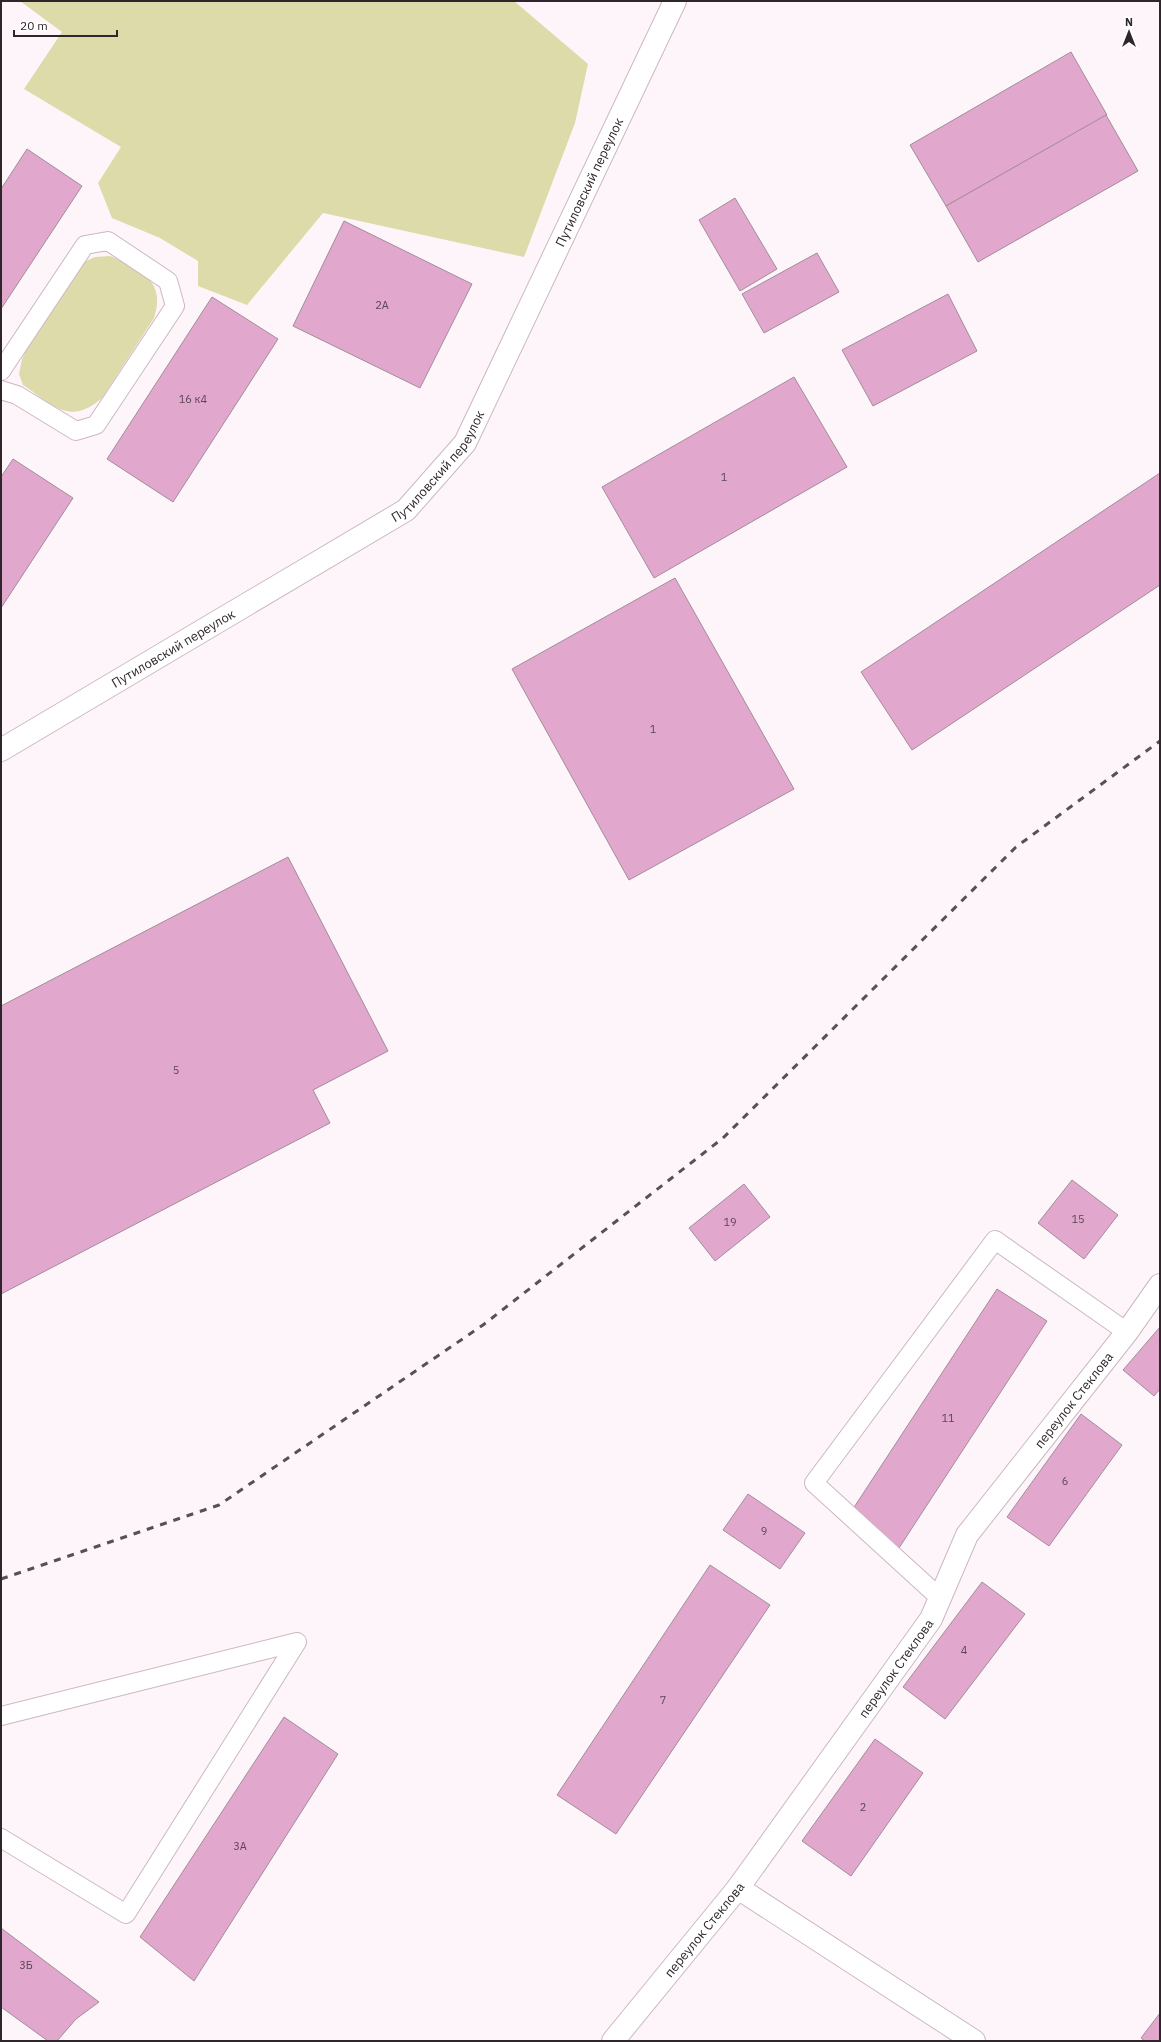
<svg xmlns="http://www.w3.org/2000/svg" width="1161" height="2042" font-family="'IBM Plex Sans',sans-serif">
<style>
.green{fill:#dcdba9}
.building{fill:#e2a7cd;stroke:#a18d99}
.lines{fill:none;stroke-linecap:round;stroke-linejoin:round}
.lane-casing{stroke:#cbb7c3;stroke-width:20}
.street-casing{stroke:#cbb7c3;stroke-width:24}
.secondary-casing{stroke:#cbb7c3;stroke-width:24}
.lane{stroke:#fff;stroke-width:18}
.street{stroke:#fff;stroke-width:22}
.secondary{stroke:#fff;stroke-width:22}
.rail{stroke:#585055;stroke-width:3;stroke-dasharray:7 7;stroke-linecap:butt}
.labels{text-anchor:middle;stroke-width:3;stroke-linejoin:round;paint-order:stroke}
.number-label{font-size:11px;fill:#5b4654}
.street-label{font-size:13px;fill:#2e262b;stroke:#fff}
</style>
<rect width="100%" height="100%" fill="#fef5fa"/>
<g class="green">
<polygon points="20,1 514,1 588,64 575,123 524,257 323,213 247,305 198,286 198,261 160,238 112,218 98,183 121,147 24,89 62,32"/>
<path d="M110 256C139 268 167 281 154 318L102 398C69 427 52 404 23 385L19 374 22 359 30 343 84 262 95 257Z"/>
</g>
<g class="building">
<polygon points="1071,52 1107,115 946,206 910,145"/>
<polygon points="1106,115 1138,171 978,262 946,206"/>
<polygon points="27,149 82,186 1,309 1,189"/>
<polygon points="735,198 777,269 740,291 699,220"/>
<polygon points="344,221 472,284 420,388 293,326"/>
<polygon points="817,253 839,292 764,333 742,294"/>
<polygon points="948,294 977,351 873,406 842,350"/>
<polygon points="212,297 278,339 173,502 107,459"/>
<polygon points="794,377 847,467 654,578 602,487"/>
<polygon points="13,459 73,498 1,608 1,477"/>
<polygon points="1160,473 1160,585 912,750 861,672"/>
<polygon points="675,578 794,789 629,880 512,669"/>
<polygon points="288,857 388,1051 313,1090 330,1123 1,1294 1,1006"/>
<polygon points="1072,1180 1118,1215 1084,1259 1038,1223"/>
<polygon points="744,1184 770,1217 715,1261 689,1228"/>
<polygon points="997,1289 1047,1321 899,1548 849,1515"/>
<polygon points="1160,1327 1160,1389 1154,1396 1123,1370"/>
<polygon points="1081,1414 1122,1445 1049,1546 1007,1517"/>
<polygon points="748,1494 805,1533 780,1569 723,1530"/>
<polygon points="710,1565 770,1605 616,1834 557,1795"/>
<polygon points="982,1582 1025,1614 945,1719 903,1687"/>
<polygon points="284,1717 338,1754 194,1981 140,1937"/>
<polygon points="875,1739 923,1773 851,1876 802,1841"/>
<polygon points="1,1928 99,2002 76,2019 57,2041 48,2041 1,2007"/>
<polygon points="1160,2013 1160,2041 1145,2041 1141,2038"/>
</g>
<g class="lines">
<defs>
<g id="lane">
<polyline points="1,371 85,245 108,241 168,281 175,306 96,425 76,431 17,395 1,390"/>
<polyline points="940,1598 814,1483 995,1240 1127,1332"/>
<polyline points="1,1716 297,1642 126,1914 1,1838"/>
</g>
<g id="street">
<polyline points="738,1888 974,2041"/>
<path id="s1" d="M613 2041 738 1888 931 1619 967 1535 1127 1332 1160 1285"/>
</g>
<g id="secondary">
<path id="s2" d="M1 750 406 510 465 443 675 1"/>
</g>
</defs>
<use href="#lane" class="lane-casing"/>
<use href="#street" class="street-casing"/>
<use href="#secondary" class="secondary-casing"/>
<use href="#lane" class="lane"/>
<use href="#street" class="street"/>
<use href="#secondary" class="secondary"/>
<polyline class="rail" points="1,1579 219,1505 483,1325 723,1138 1016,847 1160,741"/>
</g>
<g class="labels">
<g class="number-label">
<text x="382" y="309">2А</text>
<text x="193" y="403">16 к4</text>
<text x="724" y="481">1</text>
<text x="653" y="733">1</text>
<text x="176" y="1074">5</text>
<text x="1078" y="1223">15</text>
<text x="730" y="1226">19</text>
<text x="948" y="1422">11</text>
<text x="1065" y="1485">6</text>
<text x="764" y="1535">9</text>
<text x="964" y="1654">4</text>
<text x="663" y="1704">7</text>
<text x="863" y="1811">2</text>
<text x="240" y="1850">3А</text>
<text x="26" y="1969">3Б</text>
</g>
<g class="street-label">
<text dy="5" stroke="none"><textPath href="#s2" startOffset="849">Путиловский переулок</textPath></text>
<text dy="5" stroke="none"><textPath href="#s2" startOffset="525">Путиловский переулок</textPath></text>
<text dy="5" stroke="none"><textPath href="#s2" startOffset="200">Путиловский переулок</textPath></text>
<text dy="5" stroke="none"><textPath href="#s1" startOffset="792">переулок Стеклова</textPath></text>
<text dy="5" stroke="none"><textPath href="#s1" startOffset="468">переулок Стеклова</textPath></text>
<text dy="5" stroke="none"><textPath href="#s1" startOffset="144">переулок Стеклова</textPath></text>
</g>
</g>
<rect width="1161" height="2042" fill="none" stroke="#2e262b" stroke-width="4"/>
<g transform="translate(1129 32)" stroke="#ffffff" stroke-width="3" paint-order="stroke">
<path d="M0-3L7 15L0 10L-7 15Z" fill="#2e262b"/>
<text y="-6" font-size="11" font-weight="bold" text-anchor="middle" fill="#2e262b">N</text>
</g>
<path d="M14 30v6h103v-6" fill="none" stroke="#2e262b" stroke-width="2"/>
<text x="20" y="30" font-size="12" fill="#2e262b" stroke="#ffffff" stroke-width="3" paint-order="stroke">20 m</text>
</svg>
